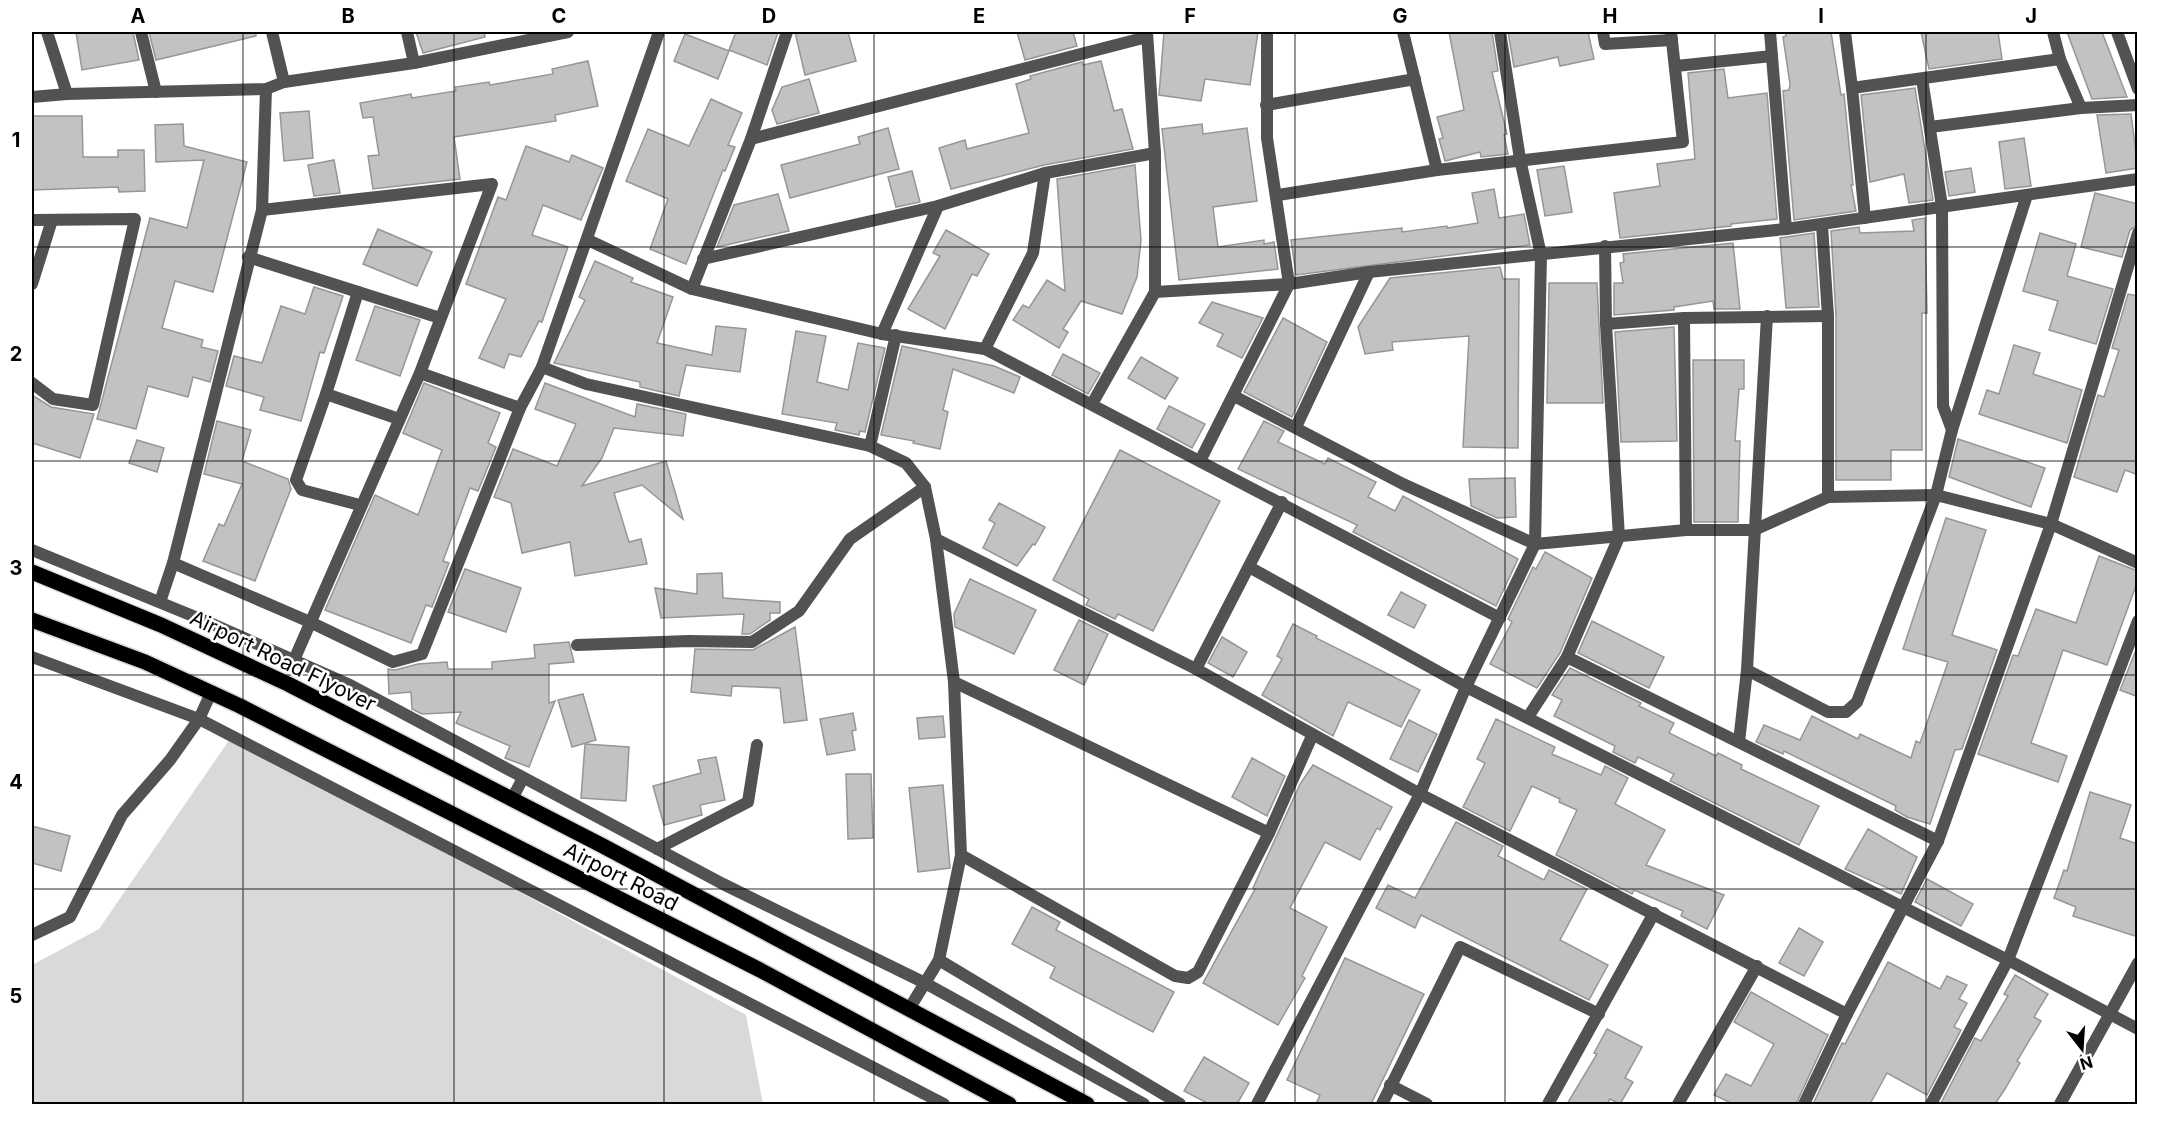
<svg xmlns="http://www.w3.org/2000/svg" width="2169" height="1136" font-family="Inter,sans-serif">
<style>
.green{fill:#d9d9d9}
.building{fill:#c2c2c2;stroke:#969696;stroke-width:1.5}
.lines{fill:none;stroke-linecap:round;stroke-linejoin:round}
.primary-casing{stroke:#dbdbdb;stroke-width:18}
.minor{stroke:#525252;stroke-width:12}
.tertiary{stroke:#525252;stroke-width:12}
.primary{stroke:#000;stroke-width:15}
.grid{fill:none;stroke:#000;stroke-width:1.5;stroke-opacity:0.55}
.labels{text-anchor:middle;stroke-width:5;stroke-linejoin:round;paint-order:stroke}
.street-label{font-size:21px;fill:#000;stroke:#fff}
.neatline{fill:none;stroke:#000;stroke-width:2}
.grid-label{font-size:20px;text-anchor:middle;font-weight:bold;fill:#000}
</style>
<rect width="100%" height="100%" fill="#fff"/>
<polygon class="green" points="232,736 746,1015 763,1104 32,1104 32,965 99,929"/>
<g class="building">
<polygon points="76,32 133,32 139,60 82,70"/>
<polygon points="149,32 256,32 256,36 156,60"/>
<polygon points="416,32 484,32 485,37 423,53"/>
<polygon points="736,32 778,32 767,65 729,50"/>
<polygon points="795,32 848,32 856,61 805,75"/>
<polygon points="1017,32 1073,32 1077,46 1025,60"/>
<polygon points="1164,32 1258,32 1250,85 1205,79 1201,101 1159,95"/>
<polygon points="1449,32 1492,32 1498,71 1492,72 1507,134 1504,135 1508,154 1481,157 1480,152 1445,161 1439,139 1443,138 1437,117 1464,110"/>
<polygon points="1508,32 1588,32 1594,59 1560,66 1558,57 1514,67"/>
<polygon points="1786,32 1831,32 1841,95 1844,94 1853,185 1851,185 1856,211 1794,220 1783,91 1789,90 1790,84 1783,37 1786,36"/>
<polygon points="1921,32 1998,32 2002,59 1929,69"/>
<polygon points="2067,32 2102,32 2127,97 2092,99"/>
<polygon points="685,34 729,51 718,79 674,61"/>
<polygon points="588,61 598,106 555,115 556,121 454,137 460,179 373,189 368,156 379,155 373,117 363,118 360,103 411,94 412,98 456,91 455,87 489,82 490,85 553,74 552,69"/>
<polygon points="1101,61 1114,111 1122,109 1133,149 1044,165 951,189 939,148 965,140 967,149 1029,133 1016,84 1031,79 1030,76 1082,62 1083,65"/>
<polygon points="1724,69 1728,98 1767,93 1777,219 1731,224 1731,226 1620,238 1614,193 1660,186 1657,164 1695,159 1688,73"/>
<polygon points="809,79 819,113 777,124 772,110 782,87"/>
<polygon points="1915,88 1933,200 1909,203 1904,174 1870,182 1861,95"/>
<polygon points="711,99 742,113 728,145 735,147 725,171 723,170 686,264 650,249 668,199 626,181 648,129 689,146"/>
<polygon points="309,111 313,158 284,161 280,113"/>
<polygon points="2131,114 2138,168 2106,173 2097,115"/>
<polygon points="32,116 82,116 83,157 118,157 118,150 144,150 145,191 119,192 118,187 32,190"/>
<polygon points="183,124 184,146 247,162 213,292 175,281 162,328 203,340 201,347 218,351 210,382 193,377 188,397 148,386 136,429 97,419 150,218 187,228 204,160 156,162 155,125"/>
<polygon points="1202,124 1203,134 1247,128 1257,201 1213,207 1218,247 1264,240 1264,244 1274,242 1278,269 1179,280 1162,129"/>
<polygon points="888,128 899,169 790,198 781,165 860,144 858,137"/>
<polygon points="2024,138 2031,186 2005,189 1999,142"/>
<polygon points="526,146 569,162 572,155 603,168 581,220 543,205 532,235 568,247 542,322 539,321 521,357 509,354 504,368 479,358 506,299 466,284 498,197 506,200"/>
<polygon points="334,160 340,193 314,196 308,165"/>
<polygon points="1135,165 1141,240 1137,277 1122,314 1081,301 1063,329 1068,332 1059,348 1013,320 1023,305 1029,308 1047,280 1065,291 1057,179"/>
<polygon points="1564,166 1572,212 1545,216 1537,170"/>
<polygon points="1971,168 1975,192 1949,196 1945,172"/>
<polygon points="912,171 920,202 896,207 888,177"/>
<polygon points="1494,189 1499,218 1524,214 1530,245 1296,275 1291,240 1402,228 1402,232 1447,226 1447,228 1478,223 1472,193"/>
<polygon points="2095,193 2138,204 2138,225 2130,230 2122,257 2081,247"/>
<polygon points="778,194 789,231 717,247 734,205"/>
<polygon points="1925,218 1927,313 1922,313 1922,450 1891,450 1891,480 1836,480 1836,316 1831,231 1859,227 1860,233 1914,231 1912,220"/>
<polygon points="378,229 432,252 417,286 363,264"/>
<polygon points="946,230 989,254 977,276 972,274 945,329 908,309 940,256 933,253"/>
<polygon points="1814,233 1819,307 1786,308 1780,238"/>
<polygon points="2040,233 2076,244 2067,276 2113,289 2096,344 2049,330 2058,301 2023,291"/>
<polygon points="1733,243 1740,309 1714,309 1713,301 1674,307 1674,310 1614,315 1614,283 1623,283 1620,263 1624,262 1623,254"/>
<polygon points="595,261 633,278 631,282 673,297 657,343 712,355 716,326 746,329 740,372 686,365 679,396 640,387 640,382 554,363 585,300 579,297"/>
<polygon points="1500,267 1503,279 1519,279 1518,448 1463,447 1469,336 1392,342 1393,350 1365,354 1358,327 1390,278"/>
<polygon points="1549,283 1597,283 1603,403 1547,403"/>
<polygon points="314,287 343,296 324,353 320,352 301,421 260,410 264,397 226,386 234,356 262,363 281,306 305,314"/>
<polygon points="2128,294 2138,296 2138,475 2125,470 2117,492 2074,477 2098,395 2104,397 2119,350 2112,348"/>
<polygon points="1212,302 1263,318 1242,358 1217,346 1223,334 1199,323"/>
<polygon points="375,306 420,320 400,376 356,360"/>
<polygon points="1283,318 1327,342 1292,417 1244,392"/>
<polygon points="1674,327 1677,441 1621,442 1615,332"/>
<polygon points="796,331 826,336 817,382 848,390 858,343 885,348 865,432 860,431 859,435 835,430 837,423 782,414"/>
<polygon points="2014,345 2040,353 2033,374 2082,390 2067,443 1979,414 1987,390 1999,394"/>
<polygon points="902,346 994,366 1020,377 1014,393 953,369 943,410 948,412 940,449 913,443 914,441 881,435"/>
<polygon points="1063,354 1100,373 1088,394 1052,375"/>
<polygon points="1141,357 1178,378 1165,399 1128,378"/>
<polygon points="1693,360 1744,360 1744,389 1739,389 1735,441 1740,441 1738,522 1694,522"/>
<polygon points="424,383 500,413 488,443 496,447 478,491 470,488 443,561 449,563 432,607 426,605 411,643 325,610 375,495 418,515 442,450 403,433"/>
<polygon points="545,383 635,417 637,404 686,414 683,436 614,428 602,458 582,486 666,461 683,519 642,485 614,493 629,542 641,539 647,564 575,576 570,542 522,553 511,503 494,497 513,449 557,466 576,424 535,409"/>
<polygon points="32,395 51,407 94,414 80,458 32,443"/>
<polygon points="1169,406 1205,424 1192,448 1157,429"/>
<polygon points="217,421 251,430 242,461 288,479 291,489 255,581 203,561 219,524 224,526 242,484 204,474"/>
<polygon points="1264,421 1284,431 1278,442 1325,464 1328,458 1376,482 1368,497 1395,511 1403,496 1518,559 1496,606 1353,532 1357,525 1238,469"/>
<polygon points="1958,439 2045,468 2031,507 1949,477"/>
<polygon points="137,440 164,448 157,472 129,463"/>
<polygon points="1120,450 1220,501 1153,631 1118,614 1115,619 1086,605 1089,599 1053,580"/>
<polygon points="1515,478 1516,517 1497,518 1471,506 1469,479"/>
<polygon points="999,503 1045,527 1035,545 1033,544 1017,566 983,548 995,523 989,520"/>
<polygon points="1946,518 1986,530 1952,635 1997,650 1962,749 1955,750 1930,824 1907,817 1895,810 1896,806 1784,751 1783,754 1756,742 1764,725 1800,740 1812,716 1858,739 1860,734 1911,758 1916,741 1920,743 1948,662 1903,649"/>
<polygon points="1545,552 1592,578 1560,653 1537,688 1490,664 1512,622 1508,619 1533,567 1536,569"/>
<polygon points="2099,556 2138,571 2138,580 2107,665 2063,650 2031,743 2067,756 2058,782 1978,754 2013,655 2018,656 2036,609 2076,623"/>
<polygon points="465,569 521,588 506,632 448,612"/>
<polygon points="722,573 723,598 780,602 780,613 770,613 770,620 750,634 742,634 744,614 661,618 655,588 697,594 697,574"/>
<polygon points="970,579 1036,610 1014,654 955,627 954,614"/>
<polygon points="1401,592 1426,605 1414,628 1388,615"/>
<polygon points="1079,620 1108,634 1084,685 1054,670"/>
<polygon points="1592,621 1664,657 1649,688 1578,653"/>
<polygon points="1293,624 1317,636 1316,638 1420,690 1401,727 1348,702 1333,736 1262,695 1282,659 1277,656"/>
<polygon points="795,627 807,720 784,723 780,688 732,686 731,696 691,692 695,649 753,650"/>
<polygon points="1222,637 1247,652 1233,677 1208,663"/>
<polygon points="569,642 574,662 549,664 549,703 555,701 529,767 505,758 510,746 456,723 461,712 422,714 412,709 411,692 389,694 388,669 395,670 418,664 447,662 448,669 492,669 492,662 535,658 534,645"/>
<polygon points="2138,645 2138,697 2120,690"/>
<polygon points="1570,668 1641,703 1639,706 1674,723 1669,733 1716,756 1718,753 1742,765 1741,769 1819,806 1799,845 1670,781 1674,774 1638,757 1635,763 1613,752 1615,746 1554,716 1562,700 1552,695"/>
<polygon points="583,694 596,740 572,747 558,700"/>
<polygon points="853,713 856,730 852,731 855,750 827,755 820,719"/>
<polygon points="943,716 945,737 919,739 917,718"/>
<polygon points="1496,719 1555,747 1552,754 1601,775 1605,766 1628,778 1615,804 1665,830 1646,865 1724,895 1707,929 1681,916 1683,911 1634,890 1632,894 1556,855 1577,810 1559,802 1560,799 1532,786 1510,831 1463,807 1485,763 1477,759"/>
<polygon points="1409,720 1437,734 1418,772 1390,759"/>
<polygon points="585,744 629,747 626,801 581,798"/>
<polygon points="716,757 725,800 700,805 702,815 664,825 653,786 701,773 698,760"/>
<polygon points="1252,758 1285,776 1267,816 1232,797"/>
<polygon points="1313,765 1392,807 1380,830 1377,828 1360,860 1325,842 1290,908 1327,927 1302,976 1305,978 1278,1025 1203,983 1255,889 1253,888 1300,784"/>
<polygon points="846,774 871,774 873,838 848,839"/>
<polygon points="943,785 950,868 918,872 909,788"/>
<polygon points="2090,792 2131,805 2120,838 2138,844 2138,937 2073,916 2076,907 2054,898 2064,870 2067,871"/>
<polygon points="1456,822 1503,846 1498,856 1544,880 1549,870 1587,889 1560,940 1608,965 1589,1000 1421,915 1415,928 1376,908 1388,885 1415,898"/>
<polygon points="32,826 70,836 61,871 32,863"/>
<polygon points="1868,829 1917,857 1901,894 1845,869"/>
<polygon points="1927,879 1973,904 1961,926 1915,902"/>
<polygon points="1032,907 1060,922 1056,930 1174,992 1153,1032 1050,978 1055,967 1012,944"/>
<polygon points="1799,928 1823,942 1804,976 1779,963"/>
<polygon points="1345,958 1424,994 1371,1104 1316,1104 1320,1095 1287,1080"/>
<polygon points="1888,962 1940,989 1947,976 1967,985 1959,999 1967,1003 1954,1027 1961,1030 1927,1095 1887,1073 1870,1104 1813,1104 1842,1043 1845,1044"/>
<polygon points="2015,975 2048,994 2034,1017 2041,1021 2017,1061 2020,1063 2005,1089 1995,1104 1941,1103 1975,1038 1981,1041 2008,996 2004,994"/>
<polygon points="1751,992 1828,1035 1796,1104 1733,1104 1714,1095 1726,1074 1751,1086 1774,1044 1734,1022"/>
<polygon points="1607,1029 1642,1047 1625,1078 1633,1082 1620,1104 1610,1099 1607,1104 1567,1104 1597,1054 1594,1053"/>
<polygon points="1204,1057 1249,1083 1237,1104 1209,1104 1184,1091"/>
</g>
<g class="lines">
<defs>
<g id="primary">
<polyline points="32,572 161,625 288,684 603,846 1087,1104"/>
<polyline points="32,620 145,662 240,706 760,970 1009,1104"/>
</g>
</defs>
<use href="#primary" class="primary-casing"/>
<g class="minor">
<polyline points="47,32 67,94"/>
<polyline points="141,32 156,92"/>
<polyline points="272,32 284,82"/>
<polyline points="407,32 414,63"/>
<polyline points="1403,32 1437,170"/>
<polyline points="1603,32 1605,44 1672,40"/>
<polyline points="1770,32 1786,229"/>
<polyline points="1845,32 1852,88 2060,59"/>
<polyline points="2053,32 2060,59 2081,108"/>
<polyline points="2117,32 2138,89"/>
<polyline points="1676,66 1772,56"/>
<polyline points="1922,79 1942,206 1943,406 1952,430"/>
<polyline points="1852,88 1865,218"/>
<polyline points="32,97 67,94 266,89 284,82 414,63 568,32"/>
<polyline points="1266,105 1415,79"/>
<polyline points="1930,127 2081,108 2138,105"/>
<polyline points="751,139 1147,37"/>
<polyline points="1278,195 1437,170 1683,142 1671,32"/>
<polyline points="262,210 492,184 420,373 294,660"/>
<polyline points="32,220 135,219 93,405 53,399 32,383"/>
<polyline points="1822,225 1828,316 1828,497"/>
<polyline points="588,240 692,289 882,334 985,349 1500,618"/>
<polyline points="248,257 440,318"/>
<polyline points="703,259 938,206 1045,173 1155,153"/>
<polyline points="32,284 52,220"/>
<polyline points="692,289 751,139 787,32"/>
<polyline points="1155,292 1289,284 1369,272 1786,229 2138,179"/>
<polyline points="1684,318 1686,530"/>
<polyline points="1606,324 1684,318 1828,316"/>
<polyline points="882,334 938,206"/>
<polyline points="985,349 1033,253 1045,173"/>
<polyline points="542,367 586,384 870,446 906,463 925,487 936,539 954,682 961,855 939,960 909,1009"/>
<polyline points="420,373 520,408"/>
<polyline points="326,394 358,292"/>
<polyline points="1234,396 1403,484 1535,544 1686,530 1754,530 1828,497 1936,495 2051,524 2138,563"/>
<polyline points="1092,404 1155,292 1155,153 1147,32"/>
<polyline points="1296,427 1369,272"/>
<polyline points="870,446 896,335"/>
<polyline points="1200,461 1289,284 1267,138 1267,32"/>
<polyline points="360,505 302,490 296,480 326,394 399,419"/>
<polyline points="936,539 1196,669 1420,794 1847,1014"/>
<polyline points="173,563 310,622 393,662 422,654 520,408 542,367 659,32"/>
<polyline points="1249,567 1466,687 2008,960 2138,1029"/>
<polyline points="160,602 173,563 262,210 266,89"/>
<polyline points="577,645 689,641 752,642 799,611 850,539 925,487"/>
<polyline points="1567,657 1938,841"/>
<polyline points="1196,669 1282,502"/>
<polyline points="1747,670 1828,712 1846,712 1857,702 1936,495 1952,430 2027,195"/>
<polyline points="954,682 1269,833"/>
<polyline points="1528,717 1567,657 1619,537 1606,324 1605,246"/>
<polyline points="1739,742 1747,670 1767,316"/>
<polyline points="657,849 748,802 757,745"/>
<polyline points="961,855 1175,976 1188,978 1198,972 1269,833 1312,736"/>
<polyline points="32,935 70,917 122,815 170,760 199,719 211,693"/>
<polyline points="939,960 1180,1104"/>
<polyline points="1390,1085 1427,1104"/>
<polyline points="1257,1104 1420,794 1466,687 1535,544 1541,255 1520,159 1500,32"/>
<polyline points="1382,1104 1460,947 1599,1014"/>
<polyline points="1548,1104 1654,913"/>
<polyline points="1678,1104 1757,966"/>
<polyline points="1804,1104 1847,1014 1938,841 2051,524 2138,233"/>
<polyline points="1931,1104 2008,960 2138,621"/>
<polyline points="2060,1104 2138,963"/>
</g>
<g class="tertiary">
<polyline points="32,550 210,623 350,685 723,884 925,983 1144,1104"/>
<polyline points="32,657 199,719 944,1104"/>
<polyline points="512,799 523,778"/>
</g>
<use href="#primary" class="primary"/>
</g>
<path class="grid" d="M243 32V1104M454 32V1104M664 32V1104M874 32V1104M1084 32V1104M1295 32V1104M1505 32V1104M1715 32V1104M1926 32V1104M32 247H2138M32 461H2138M32 675H2138M32 889H2138"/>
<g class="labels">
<g class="street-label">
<text transform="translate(283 661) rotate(26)" y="7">Airport Road Flyover</text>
<text transform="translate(621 877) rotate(27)" y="7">Airport Road</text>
</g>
</g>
<rect width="2169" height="1136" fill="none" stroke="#ffffff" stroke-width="66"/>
<g transform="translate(2082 1049) rotate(163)" stroke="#ffffff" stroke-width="4.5" paint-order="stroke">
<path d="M0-4.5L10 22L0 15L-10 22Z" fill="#000000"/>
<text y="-9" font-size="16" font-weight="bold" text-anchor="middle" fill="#000000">N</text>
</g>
<rect x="33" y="33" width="2103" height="1070" class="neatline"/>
<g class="grid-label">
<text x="138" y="23">A</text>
<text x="348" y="23">B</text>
<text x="559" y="23">C</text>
<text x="769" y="23">D</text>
<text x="979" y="23">E</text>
<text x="1190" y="23">F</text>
<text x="1400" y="23">G</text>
<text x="1610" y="23">H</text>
<text x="1821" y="23">I</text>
<text x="2031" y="23">J</text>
<text x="16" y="147">1</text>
<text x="16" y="361">2</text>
<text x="16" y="575">3</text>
<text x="16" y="789">4</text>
<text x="16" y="1003">5</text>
</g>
</svg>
